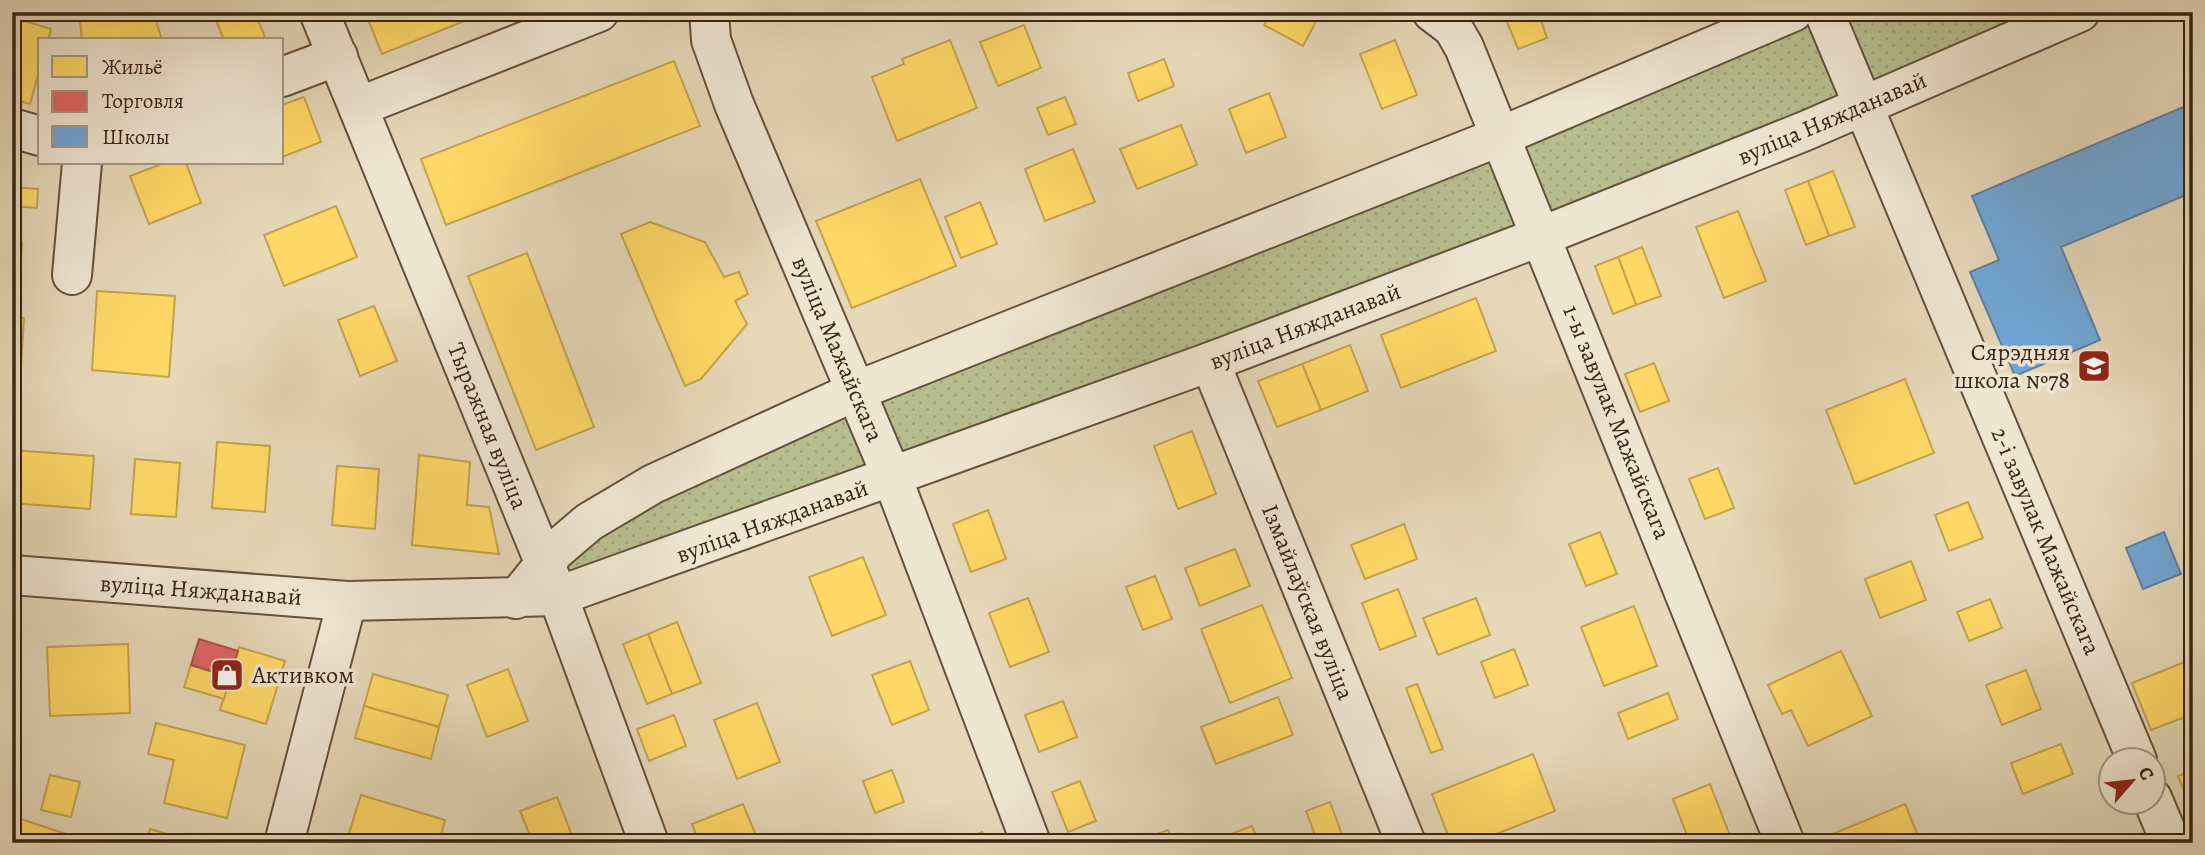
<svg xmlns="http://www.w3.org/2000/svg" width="2205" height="855" font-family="Alegreya,serif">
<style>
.park{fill:url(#park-dots);stroke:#787150;stroke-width:2}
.homes{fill:#ffd966;stroke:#c4a34d;stroke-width:2}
.shops{fill:#e06666;stroke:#ae524d;stroke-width:2}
.schools{fill:#6fa8dc;stroke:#5f809f;stroke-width:2}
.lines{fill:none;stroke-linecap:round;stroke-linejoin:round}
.minor-casing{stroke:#65513c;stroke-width:42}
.minor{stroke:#efe6d2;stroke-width:38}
.labels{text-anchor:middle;stroke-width:7;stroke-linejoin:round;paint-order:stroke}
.street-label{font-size:24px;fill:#3a2412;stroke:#efe6d2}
.poi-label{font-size:24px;fill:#3a2412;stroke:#efe6d2;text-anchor:end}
</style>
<defs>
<pattern id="park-dots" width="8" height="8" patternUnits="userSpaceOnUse" patternTransform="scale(1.75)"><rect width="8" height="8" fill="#b7be8e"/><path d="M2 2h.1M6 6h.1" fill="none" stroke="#9ea379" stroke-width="1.8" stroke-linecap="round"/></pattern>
</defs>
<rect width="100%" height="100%" fill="#e6d8b9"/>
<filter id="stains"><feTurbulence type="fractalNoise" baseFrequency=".00286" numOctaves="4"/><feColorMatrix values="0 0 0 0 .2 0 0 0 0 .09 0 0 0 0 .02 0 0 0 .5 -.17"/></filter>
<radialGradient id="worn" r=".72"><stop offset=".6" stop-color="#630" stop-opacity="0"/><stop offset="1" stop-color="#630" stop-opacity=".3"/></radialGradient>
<polygon class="park" points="1793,12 2080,12 574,592 555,551 590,522"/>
<g class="homes">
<polygon points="79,12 153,12 162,40 82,40"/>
<polygon points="231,12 255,12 266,40 224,40 215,18"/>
<polygon points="365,12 487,12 382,54"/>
<polygon points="1271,12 1321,12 1303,46 1264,25"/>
<polygon points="1503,12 1538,12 1547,38 1518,49"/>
<polygon points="12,17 51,29 48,40 40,40 40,68 30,104 12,99"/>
<polygon points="1024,25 1041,68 998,86 980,42"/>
<polygon points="950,40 977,108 897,141 872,77 904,64 902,59"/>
<polygon points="1395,40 1417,95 1382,109 1360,54"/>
<polygon points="1164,59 1174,86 1138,101 1128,73"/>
<polygon points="674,61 700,126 446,225 421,159"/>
<polygon points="1269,93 1286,137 1246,153 1229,109"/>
<polygon points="304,97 321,142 282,157 282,105"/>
<polygon points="1065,97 1076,124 1048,135 1037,108"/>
<polygon points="1181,125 1197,165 1137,189 1120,149"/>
<polygon points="1073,149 1095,202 1045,221 1025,169"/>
<polygon points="164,163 186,163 201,203 149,224 130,176"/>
<polygon points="1833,171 1855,227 1829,236 1808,181"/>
<polygon points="920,179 956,266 852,308 816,221"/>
<polygon points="1808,181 1829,236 1806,245 1785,190"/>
<polygon points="12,187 38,189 37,208 12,206"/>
<polygon points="980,202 997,244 961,258 945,217"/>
<polygon points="336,206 357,257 284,286 264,235"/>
<polygon points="1738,211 1766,281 1724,298 1696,227"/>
<polygon points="650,222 705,242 724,277 739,272 748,294 735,301 747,324 701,379 685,386 621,234"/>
<polygon points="12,243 22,243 20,275 12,274"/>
<polygon points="1642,247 1661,296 1636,305 1618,257"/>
<polygon points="527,253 594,427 536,450 468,276"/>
<polygon points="1618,257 1636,305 1613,314 1595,266"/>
<polygon points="97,291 175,296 169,377 92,370"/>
<polygon points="1476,298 1496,351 1401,388 1381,335"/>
<polygon points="374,306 397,361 360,376 338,320"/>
<polygon points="12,317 24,318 21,366 12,365"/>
<polygon points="1350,345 1368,391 1321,410 1302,364"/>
<polygon points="1654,363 1669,401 1640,412 1625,374"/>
<polygon points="1302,364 1321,410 1277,427 1258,381"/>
<polygon points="1905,379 1934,453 1855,484 1826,410"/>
<polygon points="1192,431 1216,494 1178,509 1154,446"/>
<polygon points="217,442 270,446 265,512 212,508"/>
<polygon points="12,450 94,456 90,509 12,503"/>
<polygon points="419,455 470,462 467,505 489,507 499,554 412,545"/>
<polygon points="135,459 180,463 176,517 131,514"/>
<polygon points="337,466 379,469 375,529 332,525"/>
<polygon points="1718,468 1734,508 1705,519 1689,479"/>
<polygon points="1968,502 1983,538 1949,551 1935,515"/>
<polygon points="988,510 1006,559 971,572 953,524"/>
<polygon points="1404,524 1417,559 1365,579 1351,545"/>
<polygon points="1600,532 1617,574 1586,586 1569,544"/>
<polygon points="1235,549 1250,586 1200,606 1185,568"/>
<polygon points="863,557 886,615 832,636 809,577"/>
<polygon points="1911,561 1926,600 1880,618 1865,579"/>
<polygon points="1155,576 1172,619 1143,630 1126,587"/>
<polygon points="1398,589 1416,636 1380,650 1362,603"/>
<polygon points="1028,598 1049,652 1010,667 989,613"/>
<polygon points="1476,598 1490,635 1438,655 1423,618"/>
<polygon points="1990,599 2002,628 1969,641 1957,612"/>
<polygon points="1262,605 1292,678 1230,703 1201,629"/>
<polygon points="1634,606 1657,666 1604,686 1581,627"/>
<polygon points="677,622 701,683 672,694 648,634"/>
<polygon points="12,629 19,630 12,689"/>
<polygon points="648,634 672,694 647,704 623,644"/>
<polygon points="128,644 130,713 50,716 47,647"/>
<polygon points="239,647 285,661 266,724 220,710"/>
<polygon points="1514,649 1528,685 1495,698 1481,662"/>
<polygon points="1841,651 1872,716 1808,746 1791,710 1782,714 1768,685"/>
<polygon points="910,661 929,710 892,725 872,675"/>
<polygon points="2187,661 2193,676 2193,714 2151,730 2132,683"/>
<polygon points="191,665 230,677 224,699 184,687"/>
<polygon points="508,669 528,721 487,737 467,685"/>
<polygon points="2026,670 2041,709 2002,725 1986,685"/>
<polygon points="373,674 448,695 439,727 364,706"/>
<polygon points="1417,684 1443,749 1431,753 1406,688"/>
<polygon points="1668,693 1678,719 1628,739 1618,713"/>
<polygon points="1278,697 1293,735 1216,764 1201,727"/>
<polygon points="1063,701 1077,737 1039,752 1025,715"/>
<polygon points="757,703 780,762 737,779 714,720"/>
<polygon points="364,706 439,727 431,759 355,738"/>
<polygon points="674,715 686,746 649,761 637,729"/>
<polygon points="156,723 245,745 227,818 164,803 174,760 148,754"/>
<polygon points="2061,744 2073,774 2023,794 2011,763"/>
<polygon points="1533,754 1555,811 1473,843 1451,843 1432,794"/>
<polygon points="892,770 904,802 875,813 863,781"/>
<polygon points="2193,770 2193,812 2178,776"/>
<polygon points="50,775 80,782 71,817 41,810"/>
<polygon points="1080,781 1096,821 1068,832 1052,792"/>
<polygon points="1710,784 1730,836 1714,843 1690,843 1673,799"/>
<polygon points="361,795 445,820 439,843 346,843"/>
<polygon points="557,797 575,843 533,843 520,811"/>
<polygon points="1330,802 1345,843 1318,843 1306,811"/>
<polygon points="743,804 759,843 699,843 692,824"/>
<polygon points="1905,804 1921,843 1833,843 1830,835"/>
<polygon points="12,816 81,839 80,843 12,843"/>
<polygon points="1252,826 1259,843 1225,843 1223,837"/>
<polygon points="150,829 198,843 146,843"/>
<polygon points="1168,830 1173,843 1135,843"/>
<polygon points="982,832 986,843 955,843"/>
</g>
<polygon class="shops" points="199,639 238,651 230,677 191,665"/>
<g class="schools">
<polygon points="2193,103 2193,192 2061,247 2100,340 2015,376 1970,272 1999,260 1972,196"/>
<polygon points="2164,532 2181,574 2143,589 2126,548"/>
</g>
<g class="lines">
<defs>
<g id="minor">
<polyline points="319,12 558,596 649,843"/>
<polyline points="709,12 711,40 734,104 892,477 1031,843"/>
<polyline points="1432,12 1453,28 1464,47 1785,843"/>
<polyline points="1824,12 2137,760"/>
<polyline points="282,77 338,56"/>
<polyline points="358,107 599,12"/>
<polyline points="12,128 40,136"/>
<polyline points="72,275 82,163"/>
<polyline points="1210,362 1406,843"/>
<polyline points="12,575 347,601 558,596 1210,362 1542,236 1805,131 2080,12"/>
<polyline points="516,599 555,551 589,522 653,484 856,391 1499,137 1793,12"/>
<polyline points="2152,798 2171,843"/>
<polyline points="284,843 347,601"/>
</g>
</defs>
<use href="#minor" class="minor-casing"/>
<use href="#minor" class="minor"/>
</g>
<defs>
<symbol id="school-square" viewBox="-11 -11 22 22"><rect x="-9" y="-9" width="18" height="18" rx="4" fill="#8f2418" stroke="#efe6d2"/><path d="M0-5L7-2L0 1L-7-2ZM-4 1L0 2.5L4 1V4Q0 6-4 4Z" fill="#fff"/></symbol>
<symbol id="shop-square" viewBox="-11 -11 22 22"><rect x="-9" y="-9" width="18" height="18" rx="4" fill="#8f2418" stroke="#efe6d2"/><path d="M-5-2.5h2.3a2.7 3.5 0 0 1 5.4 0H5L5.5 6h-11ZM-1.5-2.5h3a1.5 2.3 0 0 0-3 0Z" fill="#fff"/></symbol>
</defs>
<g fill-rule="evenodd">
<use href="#school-square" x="2075" y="347" width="38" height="38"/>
<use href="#shop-square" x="208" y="656" width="38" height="38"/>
</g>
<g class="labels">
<g class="street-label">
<text transform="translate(1832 118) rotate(-23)" y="8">вуліца Няжданавай</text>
<text transform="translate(1305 326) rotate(-21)" y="8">вуліца Няжданавай</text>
<text transform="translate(838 349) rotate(67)" y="8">вуліца Мажайскага</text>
<text transform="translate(1617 422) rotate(68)" y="8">1-ы завулак Мажайскага</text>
<text transform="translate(488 426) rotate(68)" y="8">Тыражная вуліца</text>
<text transform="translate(772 521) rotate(-20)" y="8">вуліца Няжданавай</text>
<text transform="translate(2046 541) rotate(67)" y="8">2-і завулак Мажайскага</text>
<text transform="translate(201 590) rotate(4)" y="8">вуліца Няжданавай</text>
<text transform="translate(1308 602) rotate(68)" y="8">Ізмайлаўская вуліца</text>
</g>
<g class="poi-label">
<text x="2070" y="360">Сярэдняя<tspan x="2070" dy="28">школа №78</tspan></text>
<text x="252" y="683" text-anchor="start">Активком</text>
</g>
</g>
<rect width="2205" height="855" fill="none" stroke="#e6d8b9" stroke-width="42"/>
<rect x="14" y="14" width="2177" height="827" fill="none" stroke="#3a2412" stroke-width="3.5"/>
<rect x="21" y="21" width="2163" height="813" fill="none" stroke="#3a2412" stroke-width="2"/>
<rect x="38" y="38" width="245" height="126" fill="#efe6d2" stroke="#a79885" stroke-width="2"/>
<rect x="52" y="56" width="35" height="21" fill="#ffd966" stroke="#a79885" stroke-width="2"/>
<text x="102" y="74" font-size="21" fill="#3a2412">Жильё</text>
<rect x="52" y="91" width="35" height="21" fill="#e06666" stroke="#a79885" stroke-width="2"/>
<text x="102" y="108" font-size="21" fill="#3a2412">Торговля</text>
<rect x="52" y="126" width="35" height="21" fill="#6fa8dc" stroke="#a79885" stroke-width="2"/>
<text x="102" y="144" font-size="21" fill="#3a2412">Школы</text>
<g transform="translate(2132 781) rotate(62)"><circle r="33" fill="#efe6d2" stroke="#a79885" stroke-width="2"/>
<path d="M0-5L12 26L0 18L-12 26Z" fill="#8f2418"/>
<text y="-10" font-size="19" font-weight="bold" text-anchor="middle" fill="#3a2412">С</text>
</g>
<rect width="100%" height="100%" filter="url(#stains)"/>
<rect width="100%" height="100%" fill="url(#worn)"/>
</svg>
